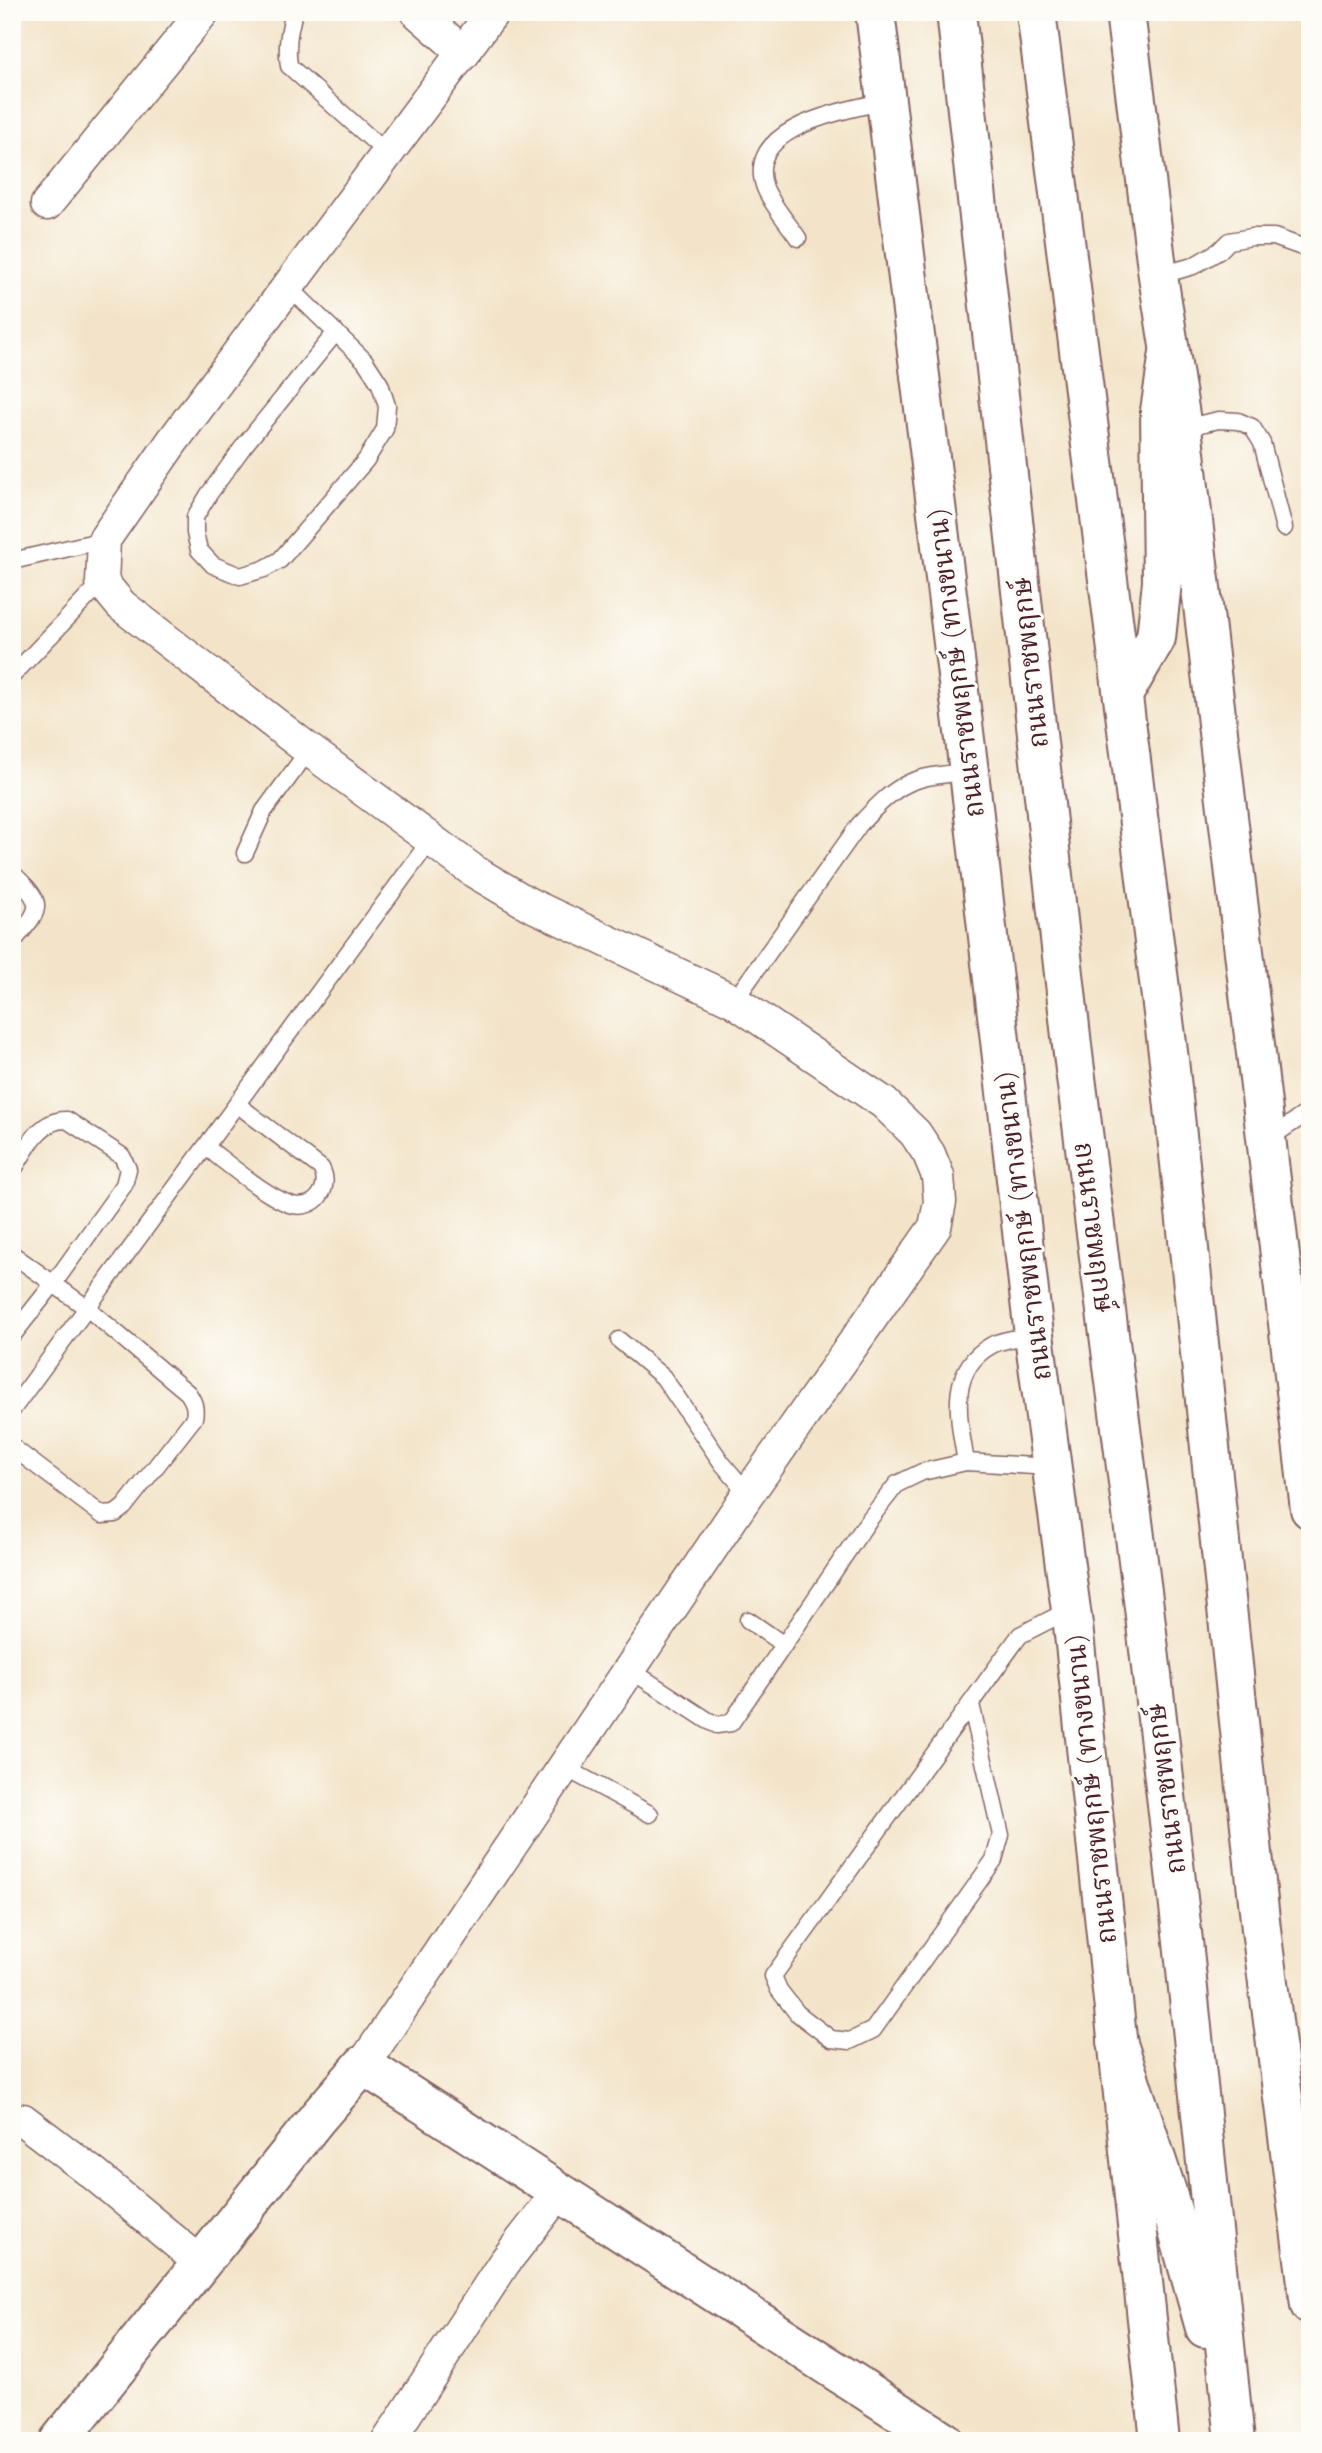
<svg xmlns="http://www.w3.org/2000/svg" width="1322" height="2453" font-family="'Old Standard TT','Noto Serif Thai',serif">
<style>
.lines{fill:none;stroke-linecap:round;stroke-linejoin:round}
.lane-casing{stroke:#856462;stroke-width:19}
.street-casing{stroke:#856462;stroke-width:35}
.secondary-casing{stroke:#856462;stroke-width:42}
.primary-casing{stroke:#856462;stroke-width:42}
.lane{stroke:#fff;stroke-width:16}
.street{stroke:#fff;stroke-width:32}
.secondary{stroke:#fff;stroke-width:38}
.primary{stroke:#fff;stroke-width:38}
.labels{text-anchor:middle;stroke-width:6;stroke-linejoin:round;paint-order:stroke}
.street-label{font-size:28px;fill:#4a1f2b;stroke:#fdfcf7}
</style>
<rect width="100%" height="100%" fill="#fdfcf7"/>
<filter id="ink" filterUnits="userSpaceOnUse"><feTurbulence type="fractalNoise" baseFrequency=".0143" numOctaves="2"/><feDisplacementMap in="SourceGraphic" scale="14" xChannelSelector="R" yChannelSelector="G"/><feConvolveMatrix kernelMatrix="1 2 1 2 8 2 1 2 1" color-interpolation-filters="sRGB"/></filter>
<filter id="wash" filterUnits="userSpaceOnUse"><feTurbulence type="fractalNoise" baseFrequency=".00686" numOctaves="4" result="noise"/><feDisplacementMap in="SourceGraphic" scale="28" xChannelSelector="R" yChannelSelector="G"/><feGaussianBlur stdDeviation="1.57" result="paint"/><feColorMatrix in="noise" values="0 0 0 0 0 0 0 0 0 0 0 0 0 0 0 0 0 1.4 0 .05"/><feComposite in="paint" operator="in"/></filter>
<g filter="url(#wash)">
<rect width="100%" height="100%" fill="#f3e4c9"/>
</g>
<g filter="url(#ink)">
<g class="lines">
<defs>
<g id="lane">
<path d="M294 12C289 31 286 47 289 66L388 154"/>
<path d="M798 238C787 222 772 205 765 188 742 126 848 110 886 101"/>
<polyline points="1158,276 1193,266 1219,251 1229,241 1252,237 1274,237 1299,246"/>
<polyline points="289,287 365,361 380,384 387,406 385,429 366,460 280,560 264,569 240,576 213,565 199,550 195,533 195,517 209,494 243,447 336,332"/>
<polyline points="1182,428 1219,420 1238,421 1252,427 1262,443 1284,528"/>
<polyline points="12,561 104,540"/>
<polyline points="12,676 102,582"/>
<polyline points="245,853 264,811 309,750"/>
<path d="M12 873C48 906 40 909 12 943"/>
<path d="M734 1001 859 825C900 781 909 777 969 772"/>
<polyline points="1268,1139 1310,1111"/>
<path d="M206 1147C227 1163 269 1199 293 1205 316 1210 332 1187 321 1168L238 1105"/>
<path d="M12 1172C26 1151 38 1119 67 1120L122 1156 128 1169 124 1185 54 1283 12 1336"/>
<path d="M12 1254 87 1308 188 1393C194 1402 196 1408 194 1418L124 1507 115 1514 102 1515 12 1447"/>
<polyline points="619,1340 663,1377 722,1463 748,1494"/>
<polyline points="12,1410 430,841"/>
<path d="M966 1462C959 1420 946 1370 992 1345 1003 1339 1021 1338 1034 1335"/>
<polyline points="748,1620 784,1645"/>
<polyline points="629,1669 707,1720 717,1725 731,1723 868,1521 897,1484 922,1472 966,1462 1051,1467"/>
<polyline points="971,1704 1001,1835 994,1860 873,2030 850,2041 831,2039 797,2013 779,1990 773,1976 1020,1635 1071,1609"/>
<polyline points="564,1767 650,1814"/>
</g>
<g id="street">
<polyline points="417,12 464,53"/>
<polyline points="47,204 203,12"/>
<polyline points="363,2065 748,1494 935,1227 940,1202 938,1176 929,1154 915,1133 884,1103 734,1001 529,904 475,872 309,750 121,605 102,582 104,540 172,442 493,12"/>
<polyline points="23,2120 95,2175 201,2263"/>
<polyline points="388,2441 504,2263 560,2191"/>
</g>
<g id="secondary">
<polyline points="875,12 969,772 1034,1335 1073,1625 1160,2441"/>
<polyline points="1125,12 1158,276 1182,428 1310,1509"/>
<polyline points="59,2441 318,2117 363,2065 944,2441"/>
</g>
<g id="primary">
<polyline points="956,12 1073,1054 1144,1607 1183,1941 1235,2441"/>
<polyline points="1036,12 1169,1060 1261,1929 1310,2305"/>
<polyline points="1123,695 1156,638 1162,582 1160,411 1169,353"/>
<polyline points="1117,2041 1167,2192 1205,2328"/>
</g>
</defs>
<use href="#lane" class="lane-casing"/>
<use href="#street" class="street-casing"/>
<use href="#secondary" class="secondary-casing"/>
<use href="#primary" class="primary-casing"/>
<use href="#lane" class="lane"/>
<use href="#street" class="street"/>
<use href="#secondary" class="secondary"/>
<use href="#primary" class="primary"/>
</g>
</g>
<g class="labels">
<g class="street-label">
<text transform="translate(955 663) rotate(-97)" y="10">ถนนราชพฤกษ์ (ทางขนาน)</text>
<text transform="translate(1029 663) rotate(-96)" y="10">ถนนราชพฤกษ์</text>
<text transform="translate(1022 1226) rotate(-97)" y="10">ถนนราชพฤกษ์ (ทางขนาน)</text>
<text transform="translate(1095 1227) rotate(83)" y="10">ถนนราชพฤกษ์</text>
<text transform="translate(1090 1789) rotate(-96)" y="10">ถนนราชพฤกษ์ (ทางขนาน)</text>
<text transform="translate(1165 1789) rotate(-97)" y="10">ถนนราชพฤกษ์</text>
</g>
</g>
<rect width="1322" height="2453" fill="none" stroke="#fdfcf7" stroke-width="42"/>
</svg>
